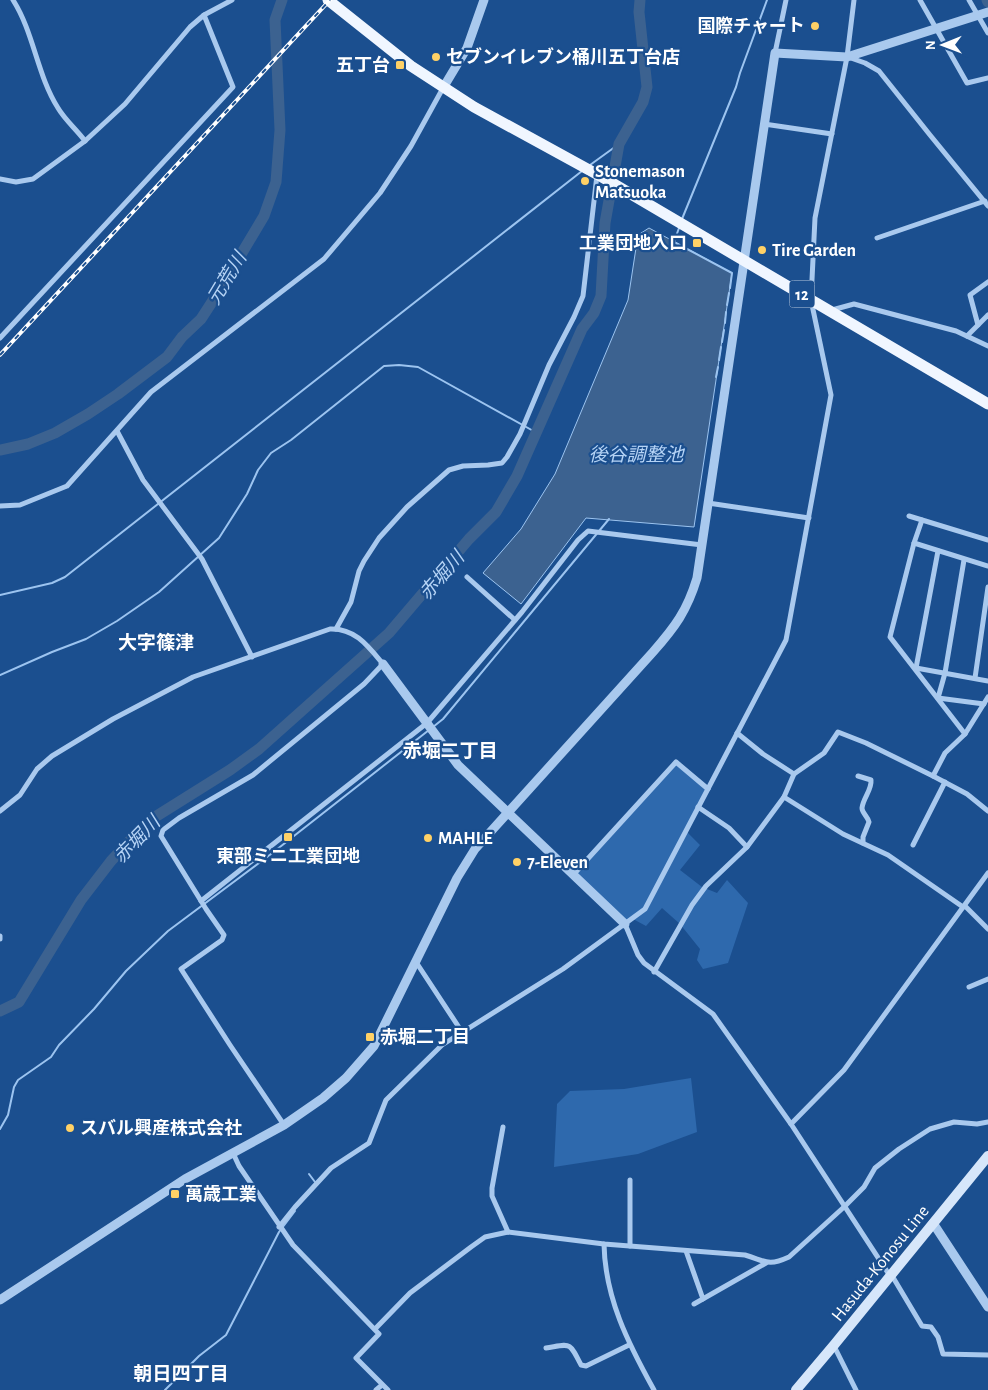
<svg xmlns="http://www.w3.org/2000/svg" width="988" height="1390" font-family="'Alegreya Sans','Noto Sans JP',sans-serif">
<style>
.green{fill:#2e69ad}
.water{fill:#3c6290;stroke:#9cc4f0}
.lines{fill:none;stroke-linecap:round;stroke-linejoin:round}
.stream{stroke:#9cc4f0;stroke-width:2}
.river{stroke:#3c6290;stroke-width:11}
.minor{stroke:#a9c9ee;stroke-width:5}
.tertiary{stroke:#a9c9ee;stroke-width:9}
.secondary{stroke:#d6e6fa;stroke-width:10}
.primary{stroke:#f0f6ff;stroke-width:11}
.rail-casing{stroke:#fff;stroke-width:4}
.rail{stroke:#1b4f8f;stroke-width:2;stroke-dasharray:5.5;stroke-linecap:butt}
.poi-dot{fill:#ffd166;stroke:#1b4f8f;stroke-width:2}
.labels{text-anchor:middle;stroke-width:4.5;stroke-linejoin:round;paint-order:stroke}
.shield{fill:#1b4f8f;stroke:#bbcadd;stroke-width:1}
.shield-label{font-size:16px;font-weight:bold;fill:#fff}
.poi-label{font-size:18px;font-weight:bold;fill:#fff;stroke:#1b4f8f;text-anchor:start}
.street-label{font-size:18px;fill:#fff;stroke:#1b4f8f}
.water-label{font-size:19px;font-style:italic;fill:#b5d3f5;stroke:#1b4f8f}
.neighbourhood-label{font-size:19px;font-weight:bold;fill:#fff;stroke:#1b4f8f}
</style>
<rect width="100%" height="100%" fill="#1b4f8f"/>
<g class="green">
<polygon points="676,762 708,789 686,831 700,845 680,870 702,887 717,893 727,880 748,903 728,963 703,969 697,960 700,949 680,924 662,908 646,926 633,919 625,924 573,875"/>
<polygon points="691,1078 697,1132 638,1154 554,1167 557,1104 570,1091 624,1089"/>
</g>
<polygon class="water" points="649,228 732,273 694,527 586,518 521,604 483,573 521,529 555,474 628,300 638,235"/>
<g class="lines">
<g class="stream">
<polyline points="590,165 619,144"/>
<polyline points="682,219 736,87 740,73 767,0"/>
<polyline points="679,228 674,242 732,273 730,288"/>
<polyline points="727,305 729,293"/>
<polyline points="725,323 726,312"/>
<polyline points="722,342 724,330"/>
<polyline points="719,360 721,347"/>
<polyline points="716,377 718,367"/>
<polyline points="0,595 52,583 65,577 582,171"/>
<polyline points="0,675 52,652 86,639 117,621 159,592 219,538 247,494 258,470 271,453 291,440 384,366 399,365 418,367 537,433"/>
<polyline points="433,727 443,719 609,519"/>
<polyline points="0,1129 8,1115 14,1087 18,1080 51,1057 59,1045 94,1009 126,971 168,931 271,854 429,730"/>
<polyline points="309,1174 315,1182"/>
<polyline points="165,1390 199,1356 226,1335 279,1232 295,1211"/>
</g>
<g class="river">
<polyline points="987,0 988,2"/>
<polyline points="0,450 28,444 55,433 88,414 118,394 167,357 182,337 201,319 221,288 264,216 276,182 280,130 275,20 282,0"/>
<polyline points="0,1011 19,1002 81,900 111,861 136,834 155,817 230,770 259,749 389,633 469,539 496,512 517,476 582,329 594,313 601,296 605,223 619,144 643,102 647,87 639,12 640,0"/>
</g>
<g class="minor">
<path d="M13 0C34 33 37 75 58 108 65 120 77 130 85 141"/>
<polyline points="920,0 967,83 988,78"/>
<polyline points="969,0 988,33"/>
<polyline points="775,53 786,0"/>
<polyline points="848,57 865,63 879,71 930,135 988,206"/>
<polyline points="764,124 832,134"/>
<polyline points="0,179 16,182 33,179 85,141 125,104 190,27 204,15 232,0"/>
<polyline points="877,238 985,201"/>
<polyline points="832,310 854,304 956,331 988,346"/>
<polyline points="978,325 970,295 988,282"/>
<polyline points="967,336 988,315"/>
<polyline points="0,338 233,87 204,15"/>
<polyline points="117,431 143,480 202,559 252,657"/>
<polyline points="708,503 809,518"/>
<polyline points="0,506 20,505 67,486 151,392 324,259 380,193 411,146 443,88"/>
<polyline points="909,516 988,540"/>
<polyline points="922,520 914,543 890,637 965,734 988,697"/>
<polyline points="914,543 988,566"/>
<polyline points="964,560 945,673 938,698 984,704"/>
<polyline points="467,577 515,620"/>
<polyline points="336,629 351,602 359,571 364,561 379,538 407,507 449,470 463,466 488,465 502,463 507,457 520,434 549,365 574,317 583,296 597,175"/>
<polyline points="916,668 938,551"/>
<polyline points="916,668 988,681"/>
<polyline points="975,678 988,587"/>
<polyline points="737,733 763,754 794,774 784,797 747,847"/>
<polyline points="794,774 824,753 838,732 866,743 933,776 967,794 988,811"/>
<path d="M858 776 871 780C872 790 863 798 862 808 862 813 868 817 869 822L863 837V843"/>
<polyline points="933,776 945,753 965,734"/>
<polyline points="784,797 843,834 888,855 963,907"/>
<path d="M0 811 20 795 37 769 52 756 113 719 193 677 330 629C355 628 368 646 383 664L364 684 253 775 179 818 163 830 161 836 206 909 224 935 222 940 181 969 230 1045 284 1125"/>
<polyline points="913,845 945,782"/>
<polyline points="573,875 676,762 708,789"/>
<polyline points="201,901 427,723 522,612 578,540 588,531 702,545"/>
<polyline points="965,906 988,929"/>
<polyline points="625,924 638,955 644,963 713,1014 791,1124 890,1276 894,1279 922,1326 931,1327 938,1337 943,1354 988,1355"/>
<polyline points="0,936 0,939"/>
<polyline points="416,962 462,1032"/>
<polyline points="654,972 692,905 706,886 747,847 729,828 698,807"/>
<polyline points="969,987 988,979"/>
<polyline points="791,1124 844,1070 988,873"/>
<polyline points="503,1127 492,1188 492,1196 508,1232"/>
<polyline points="233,1153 239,1166 293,1245 379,1334 356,1358 388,1390"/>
<polyline points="630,1180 630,1246"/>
<polyline points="279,1227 295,1207 331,1168 369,1143 386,1100 442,1045 563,969 645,909 786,640 831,395 811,300 815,218 847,57 854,0"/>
<path d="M604 1244C605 1298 628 1343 654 1390"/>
<polyline points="686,1251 703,1299"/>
<polyline points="694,1304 766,1263"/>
<path d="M375 1329 410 1293 471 1247 485 1237 508 1232 604 1244 745 1255C766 1261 767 1267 789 1257L844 1207 864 1187 875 1168 899 1149 930 1129 954 1122 977 1124 988 1122"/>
<polyline points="834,1346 856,1390"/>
<path d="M546 1348C571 1344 569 1341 581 1365L586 1366 629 1345"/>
<polyline points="376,1390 382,1385"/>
</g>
<g class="tertiary">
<polyline points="443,88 467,48 484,0"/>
<polyline points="383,664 458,765 625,924"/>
<polyline points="933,1223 988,1307"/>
<path d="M0 1300 185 1179 284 1125 323 1098 346 1078 374 1046 457 878 475 849 653 652C675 627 687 611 697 578L775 53 847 57 988 12"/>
</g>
<polyline class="secondary" points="796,1390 834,1345 988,1156"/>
<polyline class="primary" points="328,0 411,66 474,107 602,177 988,404"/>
<defs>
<polyline id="rail" points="0,355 330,0"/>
</defs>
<use href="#rail" class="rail-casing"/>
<use href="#rail" class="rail"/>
</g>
<g class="poi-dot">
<circle cx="815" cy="26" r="5"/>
<circle cx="436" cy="57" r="5"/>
<rect x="395" y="60" width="10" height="10" rx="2.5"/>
<circle cx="585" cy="181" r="5"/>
<rect x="692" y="238" width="10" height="10" rx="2.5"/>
<circle cx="762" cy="250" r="5"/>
<rect x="283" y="832" width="10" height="10" rx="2.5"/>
<circle cx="428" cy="838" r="5"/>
<circle cx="517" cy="862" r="5"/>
<rect x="365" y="1032" width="10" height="10" rx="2.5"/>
<circle cx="70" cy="1128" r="5"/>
<rect x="170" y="1189" width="10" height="10" rx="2.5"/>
</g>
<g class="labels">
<rect class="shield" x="789.5" y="280.5" width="25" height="27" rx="4"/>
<g class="shield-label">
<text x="802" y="300">12</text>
</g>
<g class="poi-label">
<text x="805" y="32" text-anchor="end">国際チャート</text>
<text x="446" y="63">セブンイレブン桶川五丁台店</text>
<text x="390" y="71" text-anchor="end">五丁台</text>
<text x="595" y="177">Stonemason<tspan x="595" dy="21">Matsuoka</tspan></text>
<text x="687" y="249" text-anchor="end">工業団地入口</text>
<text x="772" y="256">Tire Garden</text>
<text x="438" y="844">MAHLE</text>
<text x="288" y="862" text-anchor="middle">東部ミニ工業団地</text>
<text x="527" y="868">7-Eleven</text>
<text x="380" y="1043">赤堀二丁目</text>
<text x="80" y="1134">スバル興産株式会社</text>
<text x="185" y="1200">萬歳工業</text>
</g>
<g class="street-label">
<text transform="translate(880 1263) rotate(-51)" y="6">Hasuda-Konosu Line</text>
</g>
<g class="water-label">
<text transform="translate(226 278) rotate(-59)" y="7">元荒川</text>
<text x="636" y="461">後谷調整池</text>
<text transform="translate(441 575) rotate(-49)" y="7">赤堀川</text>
<text transform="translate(136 839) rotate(-46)" y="7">赤堀川</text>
</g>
<g class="neighbourhood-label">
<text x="156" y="649">大字篠津</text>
<text x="450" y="757">赤堀二丁目</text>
<text x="181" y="1380">朝日四丁目</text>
</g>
</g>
<g transform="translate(943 45) rotate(269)" stroke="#1b4f8f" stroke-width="4" paint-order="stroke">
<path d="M0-4L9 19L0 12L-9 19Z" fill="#ffffff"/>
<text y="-8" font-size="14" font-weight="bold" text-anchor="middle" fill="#ffffff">N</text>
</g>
</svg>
